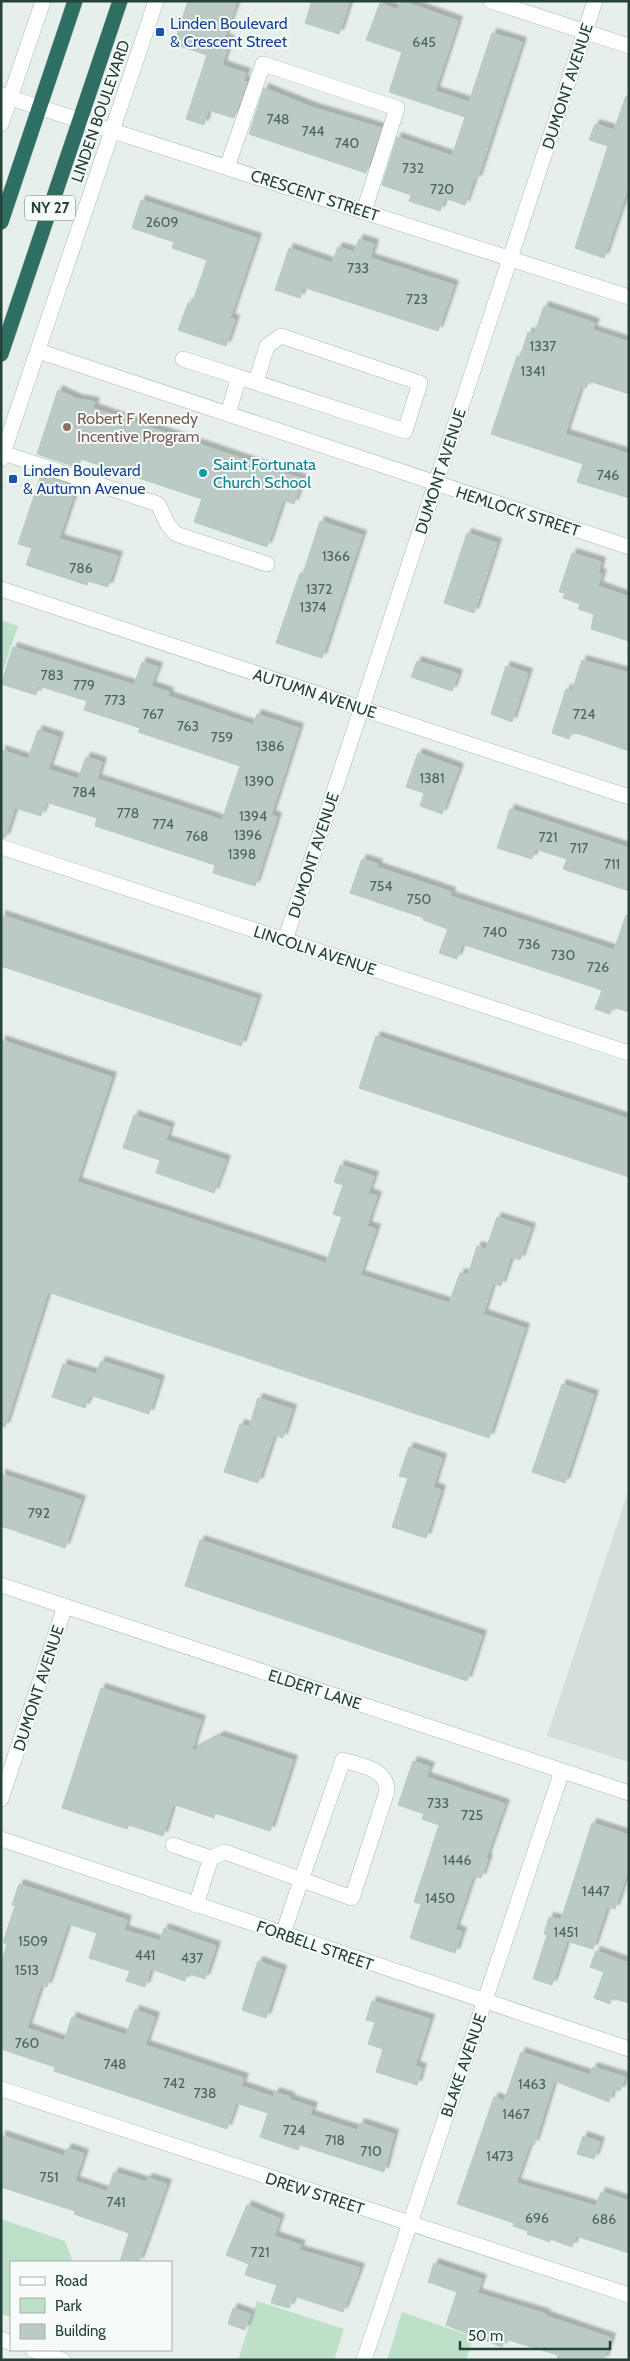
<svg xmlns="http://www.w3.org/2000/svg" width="630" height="2361" font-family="Cabin,sans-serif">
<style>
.built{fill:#d4dfda}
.green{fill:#bfe0c8}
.building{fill:#bbcac4;stroke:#b8c9c2;filter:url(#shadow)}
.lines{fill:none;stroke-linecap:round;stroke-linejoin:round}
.minor-casing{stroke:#a8b8b2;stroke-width:16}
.highway-casing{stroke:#c2cac8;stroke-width:16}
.minor{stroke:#fff;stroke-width:15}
.highway{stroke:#2f6f62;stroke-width:15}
.transit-dot{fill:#1a4fb4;stroke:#f7fbf9;stroke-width:2}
.education-dot{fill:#8d6e63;stroke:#f7fbf9;stroke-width:2}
.culture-dot{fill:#0f9aa8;stroke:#f7fbf9;stroke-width:2}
.labels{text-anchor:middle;stroke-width:4;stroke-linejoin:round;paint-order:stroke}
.number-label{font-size:14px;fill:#4a645c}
.shield{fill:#f7fbf9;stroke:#637a73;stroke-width:1}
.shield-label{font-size:15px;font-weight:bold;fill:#24423a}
.transit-label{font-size:16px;fill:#164399;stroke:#f7fbf9;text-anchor:start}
.street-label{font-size:16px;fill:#24423a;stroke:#f7fbf9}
.education-label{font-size:16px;fill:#785e54;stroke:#f7fbf9;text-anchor:start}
.culture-label{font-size:16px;fill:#0d838f;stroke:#f7fbf9;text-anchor:start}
</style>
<defs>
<filter id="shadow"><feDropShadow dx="4.5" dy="-4.5" stdDeviation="1" flood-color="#0004"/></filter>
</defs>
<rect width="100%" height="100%" fill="#e6efeb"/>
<polygon class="built" points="629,1489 629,1762 547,1736"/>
<g class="green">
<polygon points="1,620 18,626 1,677"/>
<polygon points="1,2219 65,2241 73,2262 11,2262 11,2317 1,2314"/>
<polygon points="257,2301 344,2329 334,2360 238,2360"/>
<polygon points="402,2312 474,2337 466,2360 387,2360"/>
</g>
<g class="building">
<polygon points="188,1 237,1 224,38 230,40 222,65 246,73 243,81 247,82 234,118 208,110 204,125 186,119 207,55 174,44"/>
<polygon points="312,1 350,1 339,34 305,23"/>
<polygon points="402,1 458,21 435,91 469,102 492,33 522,42 477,180 474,179 465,205 445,198 440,211 409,201 411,195 382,185 397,137 452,156 465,117 389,92 402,52 366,40 380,3 397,10"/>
<polygon points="264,88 311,107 381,128 366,173 249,134"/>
<polygon points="626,96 629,97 629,185 604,258 575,248 608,146 589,140 595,124 614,130"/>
<polygon points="141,200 257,238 230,318 235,320 226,346 178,330 188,303 192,304 207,260 172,248 174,242 132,228"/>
<polygon points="359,239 374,244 370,258 454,285 438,331 303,287 300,298 275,290 289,248 332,263 338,247 354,252"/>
<polygon points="544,306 595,323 592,330 629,342 629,394 589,381 586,388 581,386 565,434 629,454 629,498 577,482 583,464 491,434 517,356 520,358 528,332 534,334"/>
<polygon points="58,390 77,399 95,402 93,408 302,479 294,504 283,500 267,547 194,522 202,499 81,459 80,463 74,461 73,466 37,454"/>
<polygon points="41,475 67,484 64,494 73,497 59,539 118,556 108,587 88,581 87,585 26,565 32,548 18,544"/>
<polygon points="320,521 362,535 322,658 276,643 300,573 303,574"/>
<polygon points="467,533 497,543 474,613 444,603"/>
<polygon points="572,553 601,562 598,573 602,574 598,586 629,597 629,641 591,629 594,614 578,609 580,604 563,598 565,593 559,592"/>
<polygon points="13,647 134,685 142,662 158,667 151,686 169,692 168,696 253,725 257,714 299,728 271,815 277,817 255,886 213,873 215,865 95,826 97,818 46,802 41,816 15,808 5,838 1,838 1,750 28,759 38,730 59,737 48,769 78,779 86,757 102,762 97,779 222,820 240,766 138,732 140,728 84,710 87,701 39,686 36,695 1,684"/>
<polygon points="582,660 629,673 629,751 583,735 571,732 569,739 552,733 566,689 572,691"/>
<polygon points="417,661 458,674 452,691 411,677"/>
<polygon points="506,666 528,673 512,722 491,714"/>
<polygon points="418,753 459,768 442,814 420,806 424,793 406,787"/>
<polygon points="510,809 629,848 629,891 563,869 567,859 535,849 532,859 497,848"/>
<polygon points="362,859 378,864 377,867 451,892 450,896 614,950 626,915 629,916 629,1012 613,1007 610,1014 595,1009 602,990 462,944 457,959 439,953 448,929 423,920 424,918 350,893"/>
<polygon points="1,915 257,999 241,1046 1,966"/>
<polygon points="376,1036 629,1119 629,1177 359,1088"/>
<polygon points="1,1040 112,1077 77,1182 326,1263 342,1217 333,1214 343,1185 334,1182 340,1165 374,1176 368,1193 377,1196 367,1226 376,1229 360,1275 449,1303 460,1273 468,1275 477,1246 486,1249 497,1217 531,1228 520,1260 511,1257 501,1286 493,1283 483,1314 525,1328 489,1438 48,1292 5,1427 1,1426"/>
<polygon points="134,1115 170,1127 166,1140 226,1160 214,1193 156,1173 160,1160 123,1148"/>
<polygon points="101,1361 160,1380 149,1414 90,1395 85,1408 52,1397 63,1364 96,1374"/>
<polygon points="562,1384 594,1395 565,1483 532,1472"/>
<polygon points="258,1398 292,1409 283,1438 274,1435 258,1483 224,1472 240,1424 249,1427"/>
<polygon points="409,1447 442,1458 433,1487 441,1490 426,1538 392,1527 408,1478 399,1476"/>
<polygon points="1,1474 81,1500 65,1548 1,1526"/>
<polygon points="200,1540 482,1635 467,1681 185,1586"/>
<polygon points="101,1688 201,1720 191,1752 220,1736 293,1760 270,1831 215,1813 214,1818 173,1804 163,1836 129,1825 127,1829 62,1808"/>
<polygon points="413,1761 430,1767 426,1777 505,1804 486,1858 488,1859 481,1878 473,1876 455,1929 462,1932 455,1953 410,1938 421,1904 414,1902 439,1825 422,1819 424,1814 398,1805"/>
<polygon points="592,1823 629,1835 629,1866 615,1909 607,1907 593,1949 567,1941 552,1985 533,1979 547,1935 544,1934 549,1917 561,1920"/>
<polygon points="19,1884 127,1920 124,1930 160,1941 164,1928 216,1946 205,1979 187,1973 185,1981 151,1969 145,1987 126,1981 130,1971 89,1958 97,1933 68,1924 47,1987 41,1985 27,2028 64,2041 72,2017 126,2035 135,2010 155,2017 145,2045 244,2078 241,2086 273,2097 275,2092 290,2097 289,2099 313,2107 310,2115 357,2130 360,2123 394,2134 384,2172 300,2145 298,2150 260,2137 268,2113 236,2103 227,2129 54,2071 55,2067 1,2049 1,1961 7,1945 3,1942 15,1906 12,1905"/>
<polygon points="596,1951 629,1963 629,2003 612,1998 610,2004 594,1998 604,1972 590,1967"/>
<polygon points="258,1961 282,1970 266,2018 242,2010"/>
<polygon points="372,2001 430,2019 415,2066 422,2068 417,2085 376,2072 383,2049 368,2044 375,2022 366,2020"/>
<polygon points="521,2052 590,2075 593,2067 625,2077 620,2091 613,2089 609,2102 554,2081 534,2145 530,2143 516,2183 596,2206 601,2192 629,2201 629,2253 576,2236 572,2247 550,2239 550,2242 527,2234 528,2231 513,2226 514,2223 457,2204 494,2097 504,2101"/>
<polygon points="1,2135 64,2156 67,2148 84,2154 75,2181 107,2192 114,2172 146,2182 148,2178 167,2184 139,2262 120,2262 129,2233 74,2214 75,2211 1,2187"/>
<polygon points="583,2136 600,2142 594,2159 577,2154"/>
<polygon points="247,2205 280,2219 274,2236 301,2245 299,2250 360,2268 343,2312 294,2296 289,2308 271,2303 277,2285 245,2275 249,2264 226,2255"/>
<polygon points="434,2263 482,2279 477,2293 546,2314 546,2316 611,2338 604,2360 557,2360 558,2355 505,2339 502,2347 446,2325 457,2292 428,2282"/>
<polygon points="233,2308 250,2314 245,2330 228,2324"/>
</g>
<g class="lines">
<defs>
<g id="minor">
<polyline points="491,1 629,46"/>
<polyline points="1,95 629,297"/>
<polyline points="1,124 43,1"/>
<polyline points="227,167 263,64 397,108 364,211"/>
<polyline points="38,351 629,547"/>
<polyline points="183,359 405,431 420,383 281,336 267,346 256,382"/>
<polyline points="228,414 239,377"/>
<polyline points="3,453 158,504 168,525 176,534 267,564"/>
<polyline points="1,459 156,1"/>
<polyline points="1,589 629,797"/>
<polyline points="1,847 629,1053"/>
<polyline points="285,940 595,1"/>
<polyline points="1,1585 629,1793"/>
<polyline points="1,1799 65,1606"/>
<polyline points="1,1839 629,2049"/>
<path d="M173 1845 211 1858 225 1852 352 1898 387 1791C387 1768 361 1766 343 1760 323 1818 302 1876 283 1934"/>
<polyline points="196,1905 211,1858"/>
<polyline points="1,2089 629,2295"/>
<polyline points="1,2339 11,2343"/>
<polyline points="33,2350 63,2360"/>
<polyline points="364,2360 562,1771"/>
</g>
<g id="highway">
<polyline points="1,222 75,1"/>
<polyline points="1,354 120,1"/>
</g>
</defs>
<use href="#minor" class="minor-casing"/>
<use href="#highway" class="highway-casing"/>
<use href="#minor" class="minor"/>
<use href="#highway" class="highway"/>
</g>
<g class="transit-dot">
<rect x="155" y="27" width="10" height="10" rx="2.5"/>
<rect x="8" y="474" width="10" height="10" rx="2.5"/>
</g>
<circle class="education-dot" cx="67" cy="427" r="5"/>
<circle class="culture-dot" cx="203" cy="473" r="5"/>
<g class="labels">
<g class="number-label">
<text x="424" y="47">645</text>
<text x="278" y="124">748</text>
<text x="313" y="136">744</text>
<text x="347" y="148">740</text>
<text x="413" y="173">732</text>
<text x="442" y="194">720</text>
<text x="162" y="227">2609</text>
<text x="358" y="273">733</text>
<text x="417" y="304">723</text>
<text x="543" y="351">1337</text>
<text x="533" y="376">1341</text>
<text x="608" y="480">746</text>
<text x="336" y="561">1366</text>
<text x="81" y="573">786</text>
<text x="319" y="594">1372</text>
<text x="313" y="612">1374</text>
<text x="52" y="680">783</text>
<text x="84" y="690">779</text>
<text x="115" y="705">773</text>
<text x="153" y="719">767</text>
<text x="584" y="719">724</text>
<text x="188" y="731">763</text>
<text x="222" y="742">759</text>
<text x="270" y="751">1386</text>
<text x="432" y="783">1381</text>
<text x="259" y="786">1390</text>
<text x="84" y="797">784</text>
<text x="128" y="818">778</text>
<text x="253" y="821">1394</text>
<text x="163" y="829">774</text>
<text x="248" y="840">1396</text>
<text x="197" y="841">768</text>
<text x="548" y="842">721</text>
<text x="579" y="853">717</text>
<text x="242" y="859">1398</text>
<text x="612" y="869">711</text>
<text x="381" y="891">754</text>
<text x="419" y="904">750</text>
<text x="495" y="937">740</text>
<text x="529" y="949">736</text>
<text x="563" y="960">730</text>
<text x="598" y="972">726</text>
<text x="39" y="1518">792</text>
<text x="438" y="1808">733</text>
<text x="472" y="1820">725</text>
<text x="457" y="1865">1446</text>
<text x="596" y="1896">1447</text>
<text x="440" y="1903">1450</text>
<text x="566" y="1937">1451</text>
<text x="33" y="1946">1509</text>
<text x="145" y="1960">441</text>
<text x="192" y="1963">437</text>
<text x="27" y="1975">1513</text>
<text x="27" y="2048">760</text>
<text x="115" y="2069">748</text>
<text x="174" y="2088">742</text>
<text x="532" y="2089">1463</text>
<text x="205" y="2098">738</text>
<text x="516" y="2119">1467</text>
<text x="294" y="2135">724</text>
<text x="335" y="2145">718</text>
<text x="371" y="2156">710</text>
<text x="500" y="2161">1473</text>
<text x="49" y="2182">751</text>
<text x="116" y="2207">741</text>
<text x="537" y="2223">696</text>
<text x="604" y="2224">686</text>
<text x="260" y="2257">721</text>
</g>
<rect class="shield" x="25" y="195.5" width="50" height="25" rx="4"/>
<g class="shield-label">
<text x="50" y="213">NY 27</text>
</g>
<g class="transit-label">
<text x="170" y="29">Linden Boulevard<tspan x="170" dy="18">&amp; Crescent Street</tspan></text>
<text x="23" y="476">Linden Boulevard<tspan x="23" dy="18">&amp; Autumn Avenue</tspan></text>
</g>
<g class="street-label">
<text transform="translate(567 86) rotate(-72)" y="6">DUMONT AVENUE</text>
<text transform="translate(100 111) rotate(-71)" y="6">LINDEN BOULEVARD</text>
<text transform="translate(315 195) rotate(18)" y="6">CRESCENT STREET</text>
<text transform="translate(440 471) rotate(-72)" y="6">DUMONT AVENUE</text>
<text transform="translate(518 511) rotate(18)" y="6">HEMLOCK STREET</text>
<text transform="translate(315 693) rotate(18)" y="6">AUTUMN AVENUE</text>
<text transform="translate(313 855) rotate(-72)" y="6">DUMONT AVENUE</text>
<text transform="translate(315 950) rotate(18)" y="6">LINCOLN AVENUE</text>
<text transform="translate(38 1688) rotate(-72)" y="6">DUMONT AVENUE</text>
<text transform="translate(315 1689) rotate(18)" y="6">ELDERT LANE</text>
<text transform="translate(315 1945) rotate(19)" y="6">FORBELL STREET</text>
<text transform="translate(463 2065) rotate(-71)" y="6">BLAKE AVENUE</text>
<text transform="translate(315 2193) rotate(18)" y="6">DREW STREET</text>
</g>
<g class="education-label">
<text x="77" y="424">Robert F Kennedy<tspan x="77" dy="18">Incentive Program</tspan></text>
</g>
<g class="culture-label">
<text x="213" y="470">Saint Fortunata<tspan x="213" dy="18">Church School</tspan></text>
</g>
</g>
<rect width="630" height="2361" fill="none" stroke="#24423a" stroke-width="5"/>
<rect x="10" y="2261" width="162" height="90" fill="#f7fbf9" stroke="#a3b1ad"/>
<rect x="20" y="2277" width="25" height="8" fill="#ffffff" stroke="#a3b1ad"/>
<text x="55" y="2286" font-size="15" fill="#24423a">Road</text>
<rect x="20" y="2298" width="25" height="15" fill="#bfe0c8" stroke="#a3b1ad"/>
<text x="55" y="2311" font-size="15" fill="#24423a">Park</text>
<rect x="20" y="2324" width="25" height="15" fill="#bbcac4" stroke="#a3b1ad"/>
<text x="55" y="2336" font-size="15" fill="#24423a">Building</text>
<path d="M460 2341v8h150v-8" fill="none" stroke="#24423a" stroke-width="2.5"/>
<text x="468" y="2341" font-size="15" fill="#24423a" stroke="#f7fbf9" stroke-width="4" paint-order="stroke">50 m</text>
</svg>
